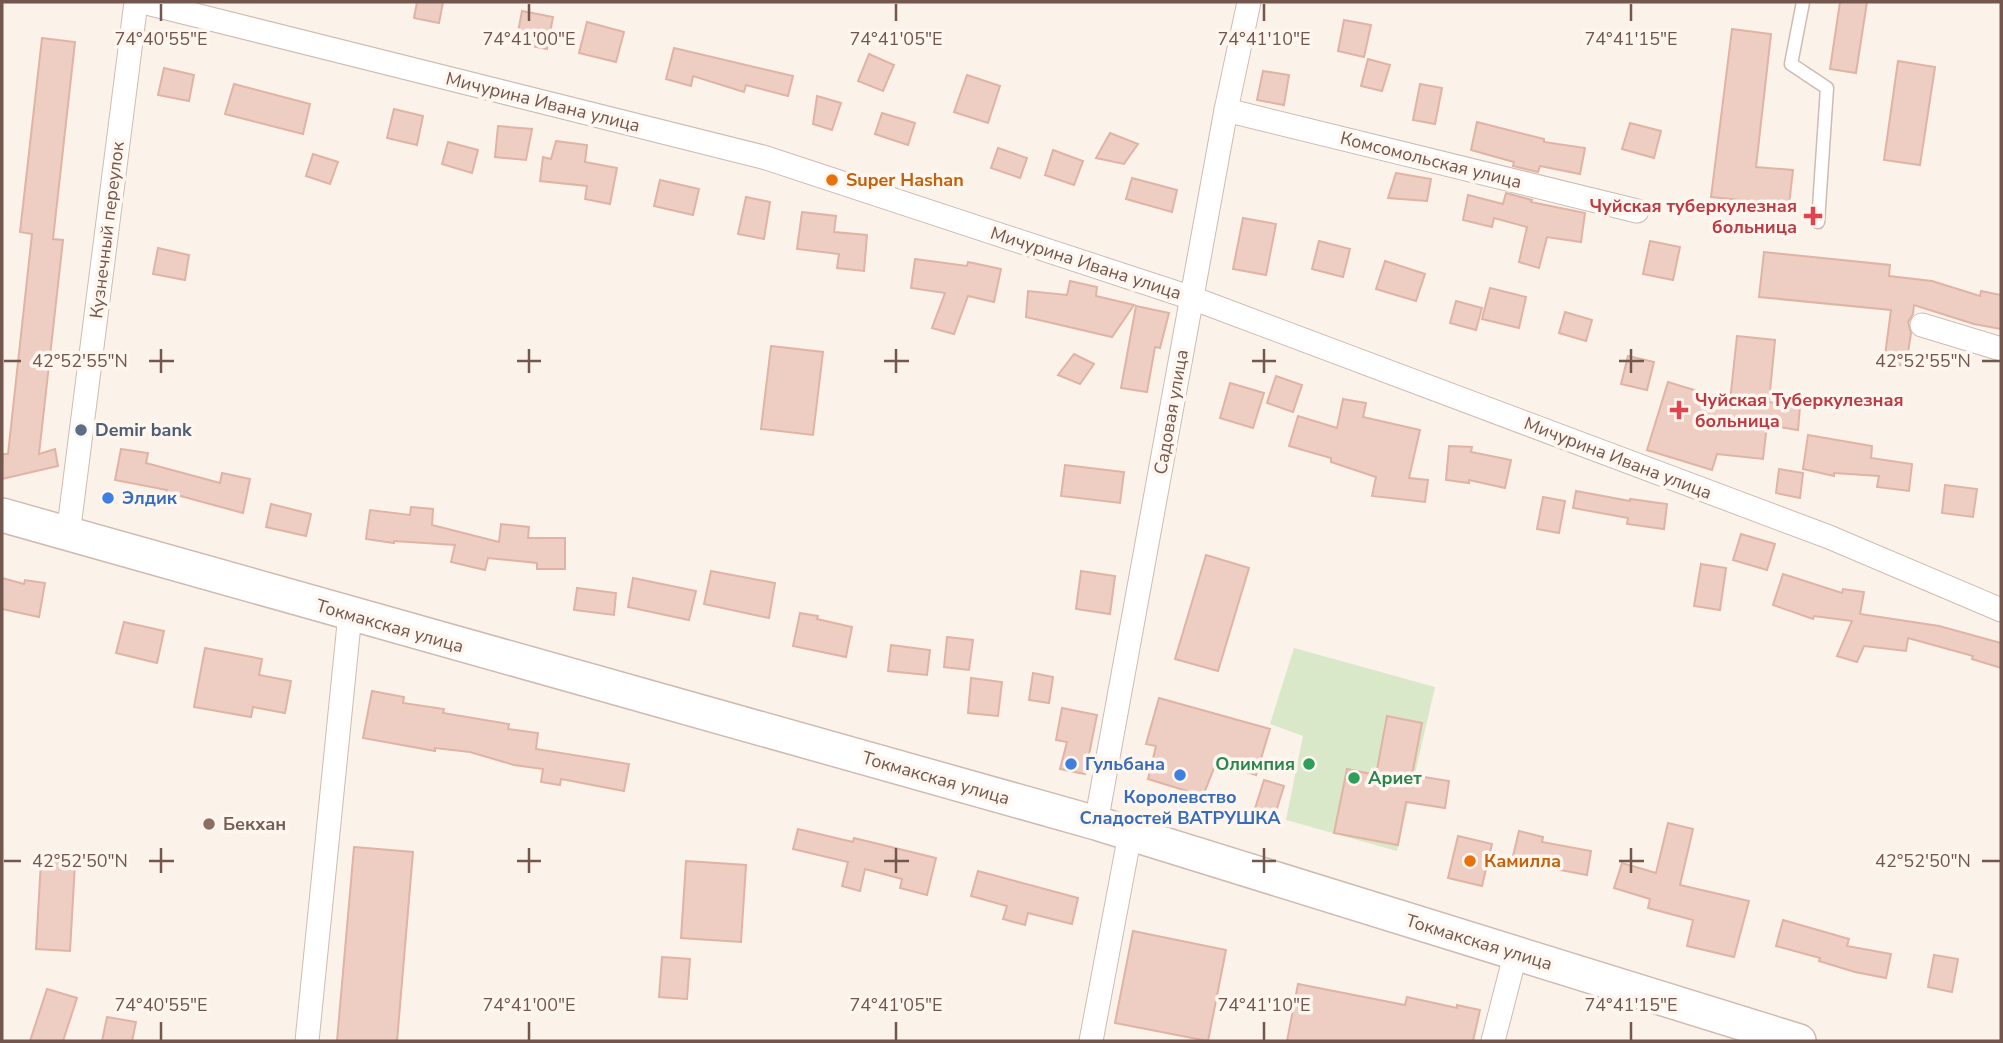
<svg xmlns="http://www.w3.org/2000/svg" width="2003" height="1043" font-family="'Nunito Sans',sans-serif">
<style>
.green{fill:#d9e8c8}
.building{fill:#eecec3;stroke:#e0b3a4;stroke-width:2}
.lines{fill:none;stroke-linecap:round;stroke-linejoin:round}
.lane-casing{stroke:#cebbb2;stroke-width:15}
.street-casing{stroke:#cebbb2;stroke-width:25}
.secondary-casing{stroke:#d1bab0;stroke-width:36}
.lane{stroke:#fff;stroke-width:12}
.street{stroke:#fff;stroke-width:23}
.secondary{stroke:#fff;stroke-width:33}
.ticks{fill:none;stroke:#73574e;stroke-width:2.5}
.food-dot{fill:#e8710a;stroke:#fef6ef;stroke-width:2.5}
.health-dot{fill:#e0444e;stroke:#fef6ef;stroke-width:2.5}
.service-dot{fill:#5c6f8a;stroke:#fef6ef;stroke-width:2.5}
.shop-dot{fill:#3f7fe0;stroke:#fef6ef;stroke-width:2.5}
.leisure-dot{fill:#2e9e5b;stroke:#fef6ef;stroke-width:2.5}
.education-dot{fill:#8d6e63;stroke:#fef6ef;stroke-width:2.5}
.labels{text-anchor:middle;stroke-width:7;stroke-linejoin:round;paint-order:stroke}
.street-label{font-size:18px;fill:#73574e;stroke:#fef6ef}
.food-label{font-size:18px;font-weight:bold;fill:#c56008;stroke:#fef6ef;text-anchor:start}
.health-label{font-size:18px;font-weight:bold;fill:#be3a42;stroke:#fef6ef;text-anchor:end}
.service-label{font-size:18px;font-weight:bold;fill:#4e5e75;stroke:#fef6ef;text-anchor:start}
.shop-label{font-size:18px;font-weight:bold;fill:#366cbe;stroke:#fef6ef;text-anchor:start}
.leisure-label{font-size:18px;font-weight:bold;fill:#27864d;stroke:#fef6ef;text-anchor:end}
.education-label{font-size:18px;font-weight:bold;fill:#785e54;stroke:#fef6ef;text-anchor:start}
.ticks-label{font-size:18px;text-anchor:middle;fill:#73574e;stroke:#fef6ef;stroke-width:7;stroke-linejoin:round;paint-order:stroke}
</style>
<rect width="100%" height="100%" fill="#fbf2e9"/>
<polygon class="green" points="1294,648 1435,687 1397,851 1286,820 1303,736 1270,724"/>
<g class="building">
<polygon points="417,2 443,2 439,23 414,18"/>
<polygon points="1840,2 1867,2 1856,73 1830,69"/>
<polygon points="522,11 553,17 547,49 516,43"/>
<polygon points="1344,20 1371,25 1364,57 1338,51"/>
<polygon points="587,22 624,32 616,62 579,53"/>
<polygon points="1732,29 1771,34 1756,167 1793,170 1789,205 1711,197"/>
<polygon points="42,38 75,42 53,239 63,240 39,454 55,449 58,466 2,479 3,454 8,454 32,234 20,232"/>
<polygon points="674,48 793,76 788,96 746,85 744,92 693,76 691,86 666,79"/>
<polygon points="869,54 894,65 883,91 858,81"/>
<polygon points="1368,59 1390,65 1382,91 1361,86"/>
<polygon points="1898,61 1935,67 1920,165 1884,160"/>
<polygon points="164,68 194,75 189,101 158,95"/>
<polygon points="1263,71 1289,75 1284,105 1257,100"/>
<polygon points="967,75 1000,86 988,123 954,112"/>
<polygon points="234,84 310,104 303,134 225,114"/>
<polygon points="1420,84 1442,88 1435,124 1413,120"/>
<polygon points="817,96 841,103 832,130 813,124"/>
<polygon points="394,109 423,116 417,145 387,138"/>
<polygon points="882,113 915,123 908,145 875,134"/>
<polygon points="1477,122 1544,139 1544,142 1585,148 1580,174 1540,166 1538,172 1513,166 1514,162 1471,150"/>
<polygon points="1630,123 1661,131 1654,158 1622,149"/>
<polygon points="498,126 532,129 526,160 495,157"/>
<polygon points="1110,133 1138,144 1124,164 1096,158"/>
<polygon points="556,141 587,145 585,162 617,168 610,204 585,199 587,186 540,181 543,157 551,159"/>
<polygon points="448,142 478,150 472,173 442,164"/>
<polygon points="998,148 1027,158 1020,178 991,168"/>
<polygon points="1053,150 1083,161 1074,185 1045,175"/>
<polygon points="313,154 338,162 330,184 306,176"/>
<polygon points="1396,173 1431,179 1427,201 1388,198"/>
<polygon points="1132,178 1177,190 1172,212 1126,199"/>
<polygon points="660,180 699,189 693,215 654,206"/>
<polygon points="1506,193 1532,200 1531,202 1585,213 1581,242 1547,237 1539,268 1519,262 1527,227 1494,218 1492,227 1463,220 1468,195 1503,204"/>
<polygon points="746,197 770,202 764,239 738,234"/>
<polygon points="802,212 836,216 834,232 867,235 864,271 837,268 839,254 797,249"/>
<polygon points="1243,218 1276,224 1266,275 1233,269"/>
<polygon points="1319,241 1350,249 1343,277 1312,269"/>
<polygon points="1650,241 1680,247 1673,280 1643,274"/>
<polygon points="158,248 189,255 185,280 153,274"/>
<polygon points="1764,252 1890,265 1889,276 1932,281 1980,296 1981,291 2001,295 2001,329 1974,324 1914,305 1913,314 1908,322 1911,333 1906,366 1884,363 1891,310 1759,297"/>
<polygon points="915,259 967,266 968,262 1001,269 994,302 968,296 954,334 932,328 945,293 911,288"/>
<polygon points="1385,261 1425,274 1416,301 1376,289"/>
<polygon points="1070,281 1097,287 1096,296 1134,305 1112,337 1026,317 1028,291 1067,295"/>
<polygon points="1490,288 1526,297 1519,328 1482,319"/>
<polygon points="1456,301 1482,308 1476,330 1450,323"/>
<polygon points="1136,306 1169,313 1160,348 1155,347 1147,392 1121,388"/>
<polygon points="1565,312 1592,320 1586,341 1559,333"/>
<polygon points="1737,336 1775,340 1769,402 1800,406 1798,430 1767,425 1763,459 1717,454 1712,470 1647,450 1668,382 1730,401"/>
<polygon points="771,346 823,352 813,435 761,429"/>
<polygon points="1074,354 1094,364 1080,384 1058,375"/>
<polygon points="1628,356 1654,362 1647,390 1621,384"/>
<polygon points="1276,376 1302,385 1293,412 1267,403"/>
<polygon points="1230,383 1264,393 1253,428 1220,418"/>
<polygon points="1343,399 1366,403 1363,417 1420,430 1409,478 1428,480 1425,502 1372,496 1376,477 1331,462 1331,458 1289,446 1298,416 1337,428"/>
<polygon points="1808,435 1872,446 1871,458 1912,464 1909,491 1877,487 1879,476 1834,473 1834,476 1803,469"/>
<polygon points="1449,446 1472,447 1471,452 1511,460 1505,488 1469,480 1469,483 1446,480"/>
<polygon points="121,449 148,453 146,463 220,483 222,473 250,479 243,513 166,492 167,490 115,480"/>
<polygon points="1065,465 1124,472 1120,503 1061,496"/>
<polygon points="1779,469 1803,473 1800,498 1776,493"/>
<polygon points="1945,485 1977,489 1973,517 1942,513"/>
<polygon points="1576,491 1630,501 1630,499 1667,504 1664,529 1627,524 1628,518 1573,508"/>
<polygon points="1543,497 1565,501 1559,533 1537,529"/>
<polygon points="271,504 311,514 306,536 266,527"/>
<polygon points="411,507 433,509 432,525 499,542 501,524 529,527 528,538 565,538 565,569 537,569 537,563 488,558 485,570 451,562 455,545 394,541 394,543 366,539 370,510 410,515"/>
<polygon points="1741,534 1775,544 1767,570 1733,560"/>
<polygon points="1206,555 1249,568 1218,671 1175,659"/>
<polygon points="1701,564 1726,568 1720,610 1694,606"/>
<polygon points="711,571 775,583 769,618 704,604"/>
<polygon points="1081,571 1115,576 1110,614 1076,609"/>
<polygon points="1783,574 1842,593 1843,589 1864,592 1860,614 1939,626 2001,643 2001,668 1972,659 1973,656 1908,638 1906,651 1864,646 1857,662 1837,656 1852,621 1814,616 1813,619 1773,605"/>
<polygon points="2,578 24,584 25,580 45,583 39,617 2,609"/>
<polygon points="633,578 696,591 689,620 628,607"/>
<polygon points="577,588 616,593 614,615 574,610"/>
<polygon points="800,613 818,616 817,619 852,627 846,657 793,646"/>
<polygon points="124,622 164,631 157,663 116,653"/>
<polygon points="947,637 973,640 969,670 944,667"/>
<polygon points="891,645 930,650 927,675 888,671"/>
<polygon points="205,648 262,659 259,675 291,681 285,713 253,707 251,717 194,707"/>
<polygon points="1033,673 1053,677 1049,703 1029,700"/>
<polygon points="971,678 1002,682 998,716 968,713"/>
<polygon points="372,691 404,697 403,703 444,709 443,713 509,724 508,729 538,733 536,749 629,764 624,791 561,779 560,785 541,782 543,769 514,765 470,752 435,748 435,751 363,738"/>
<polygon points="1159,698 1270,729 1256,775 1216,763 1203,796 1148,779 1156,746 1146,744"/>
<polygon points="1062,708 1097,715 1085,774 1060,769 1067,742 1056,740"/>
<polygon points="1387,716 1422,723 1412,775 1449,781 1445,808 1406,802 1398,845 1334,833 1347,769 1376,775"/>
<polygon points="1264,780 1284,786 1273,821 1253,815"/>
<polygon points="1668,823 1693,829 1680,885 1749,901 1734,957 1687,946 1693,920 1648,908 1650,899 1614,888 1622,863 1656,873"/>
<polygon points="798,829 853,842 854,838 936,858 927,895 900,888 902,879 865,869 860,891 842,886 848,862 793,849"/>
<polygon points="1519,831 1543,837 1542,842 1591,851 1587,875 1560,870 1560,867 1513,856"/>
<polygon points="1458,836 1492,844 1482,886 1448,878"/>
<polygon points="354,847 413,852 397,1041 337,1041"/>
<polygon points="41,861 75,863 70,951 36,949"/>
<polygon points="686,861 746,865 741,942 681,938"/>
<polygon points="978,871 1078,898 1072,924 1028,913 1025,925 1003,919 1007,906 971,896"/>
<polygon points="1783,920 1849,939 1847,946 1891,954 1886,978 1855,972 1819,961 1820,958 1776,946"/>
<polygon points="1133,931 1226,950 1208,1041 1115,1023"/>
<polygon points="1934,955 1958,959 1952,992 1928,987"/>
<polygon points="662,957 690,959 687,999 659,997"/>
<polygon points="1298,984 1405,1005 1407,997 1457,1008 1457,1005 1480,1010 1473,1041 1287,1041"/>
<polygon points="47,989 77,998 63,1041 30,1041"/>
<polygon points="107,1017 136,1022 132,1041 102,1041"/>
</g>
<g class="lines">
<defs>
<polyline id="lane" points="1803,2 1791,64 1827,88 1818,222"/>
<g id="street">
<polyline points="143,2 763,157 1192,298 1829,537 2001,610"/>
<polyline points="1226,110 1637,211"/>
<polyline points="1922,325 2001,349"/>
<polyline points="68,535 136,2"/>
<polyline points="1096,823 1226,110 1249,2"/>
<polyline points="307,1041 350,614"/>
<polyline points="1091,1041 1130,834"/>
<polyline points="1493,1041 1516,952"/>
</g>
<polyline id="secondary" points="2,515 1096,823 1799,1041"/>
</defs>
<use href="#lane" class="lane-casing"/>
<use href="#street" class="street-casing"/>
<use href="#secondary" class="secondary-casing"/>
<use href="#lane" class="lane"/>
<use href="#street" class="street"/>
<use href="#secondary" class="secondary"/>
</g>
<path class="ticks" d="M161 4V21M529 4V21M896 4V21M1264 4V21M1631 4V21M161 349V373M529 349V373M896 349V373M1264 349V373M1631 349V373M4 361H21M149 361H174M517 361H541M884 361H909M1252 361H1276M1619 361H1644M1982 361H2000M161 848V873M529 848V873M896 848V873M1264 848V873M1631 848V873M4 861H21M149 861H174M517 861H541M884 861H909M1252 861H1276M1619 861H1644M1982 861H2000M161 1022V1040M529 1022V1040M896 1022V1040M1264 1022V1040M1631 1022V1040"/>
<g class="food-dot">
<circle cx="832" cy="180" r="7"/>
<circle cx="1470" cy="861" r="7"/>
</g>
<g class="health-dot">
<path d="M1809.5 205.5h7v7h7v7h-7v7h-7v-7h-7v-7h7z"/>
<path d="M1675.5 399.5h7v7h7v7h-7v7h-7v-7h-7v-7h7z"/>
</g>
<circle class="service-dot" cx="81" cy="430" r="7"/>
<g class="shop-dot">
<circle cx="108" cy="498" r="7"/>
<circle cx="1071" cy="764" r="7"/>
<circle cx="1180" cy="775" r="7"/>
</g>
<g class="leisure-dot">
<circle cx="1309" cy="764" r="7"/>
<circle cx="1354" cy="778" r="7"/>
</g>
<circle class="education-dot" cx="209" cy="824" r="7"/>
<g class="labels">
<g class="street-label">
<text transform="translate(543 102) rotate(14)" y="6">Мичурина Ивана улица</text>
<text transform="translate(1431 160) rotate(14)" y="6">Комсомольская улица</text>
<text transform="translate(107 230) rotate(-83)" y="6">Кузнечный переулок</text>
<text transform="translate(1086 263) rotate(18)" y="6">Мичурина Ивана улица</text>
<text transform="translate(1171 412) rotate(-80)" y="6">Садовая улица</text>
<text transform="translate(1618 458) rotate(21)" y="6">Мичурина Ивана улица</text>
<text transform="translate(390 626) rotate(16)" y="6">Токмакская улица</text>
<text transform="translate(936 778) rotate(16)" y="6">Токмакская улица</text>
<text transform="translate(1479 942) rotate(17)" y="6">Токмакская улица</text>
</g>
<g class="food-label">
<text x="846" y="186">Super Hashan</text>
<text x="1484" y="867">Камилла</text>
</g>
<g class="health-label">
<text x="1797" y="212">Чуйская туберкулезная<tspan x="1797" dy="21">больница</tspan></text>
<text x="1695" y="406" text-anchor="start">Чуйская Туберкулезная<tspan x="1695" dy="21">больница</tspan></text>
</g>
<g class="service-label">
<text x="95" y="436">Demir bank</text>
</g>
<g class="shop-label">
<text x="122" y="504">Элдик</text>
<text x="1085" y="770">Гульбана</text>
<text x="1180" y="803" text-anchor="middle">Королевство<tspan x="1180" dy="21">Сладостей ВАТРУШКА</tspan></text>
</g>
<g class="leisure-label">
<text x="1295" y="770">Олимпия</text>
<text x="1368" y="784" text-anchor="start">Ариет</text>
</g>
<g class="education-label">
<text x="223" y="830">Бекхан</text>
</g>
</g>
<g class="ticks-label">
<text x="161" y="45">74°40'55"E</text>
<text x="529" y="45">74°41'00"E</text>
<text x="896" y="45">74°41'05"E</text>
<text x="1264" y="45">74°41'10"E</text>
<text x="1631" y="45">74°41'15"E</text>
<text x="80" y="367">42°52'55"N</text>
<text x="1923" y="367">42°52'55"N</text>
<text x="80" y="867">42°52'50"N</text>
<text x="1923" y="867">42°52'50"N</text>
<text x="161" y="1011">74°40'55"E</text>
<text x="529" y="1011">74°41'00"E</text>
<text x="896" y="1011">74°41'05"E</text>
<text x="1264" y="1011">74°41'10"E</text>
<text x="1631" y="1011">74°41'15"E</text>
</g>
<rect width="2003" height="1043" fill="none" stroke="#73574e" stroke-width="7"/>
</svg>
